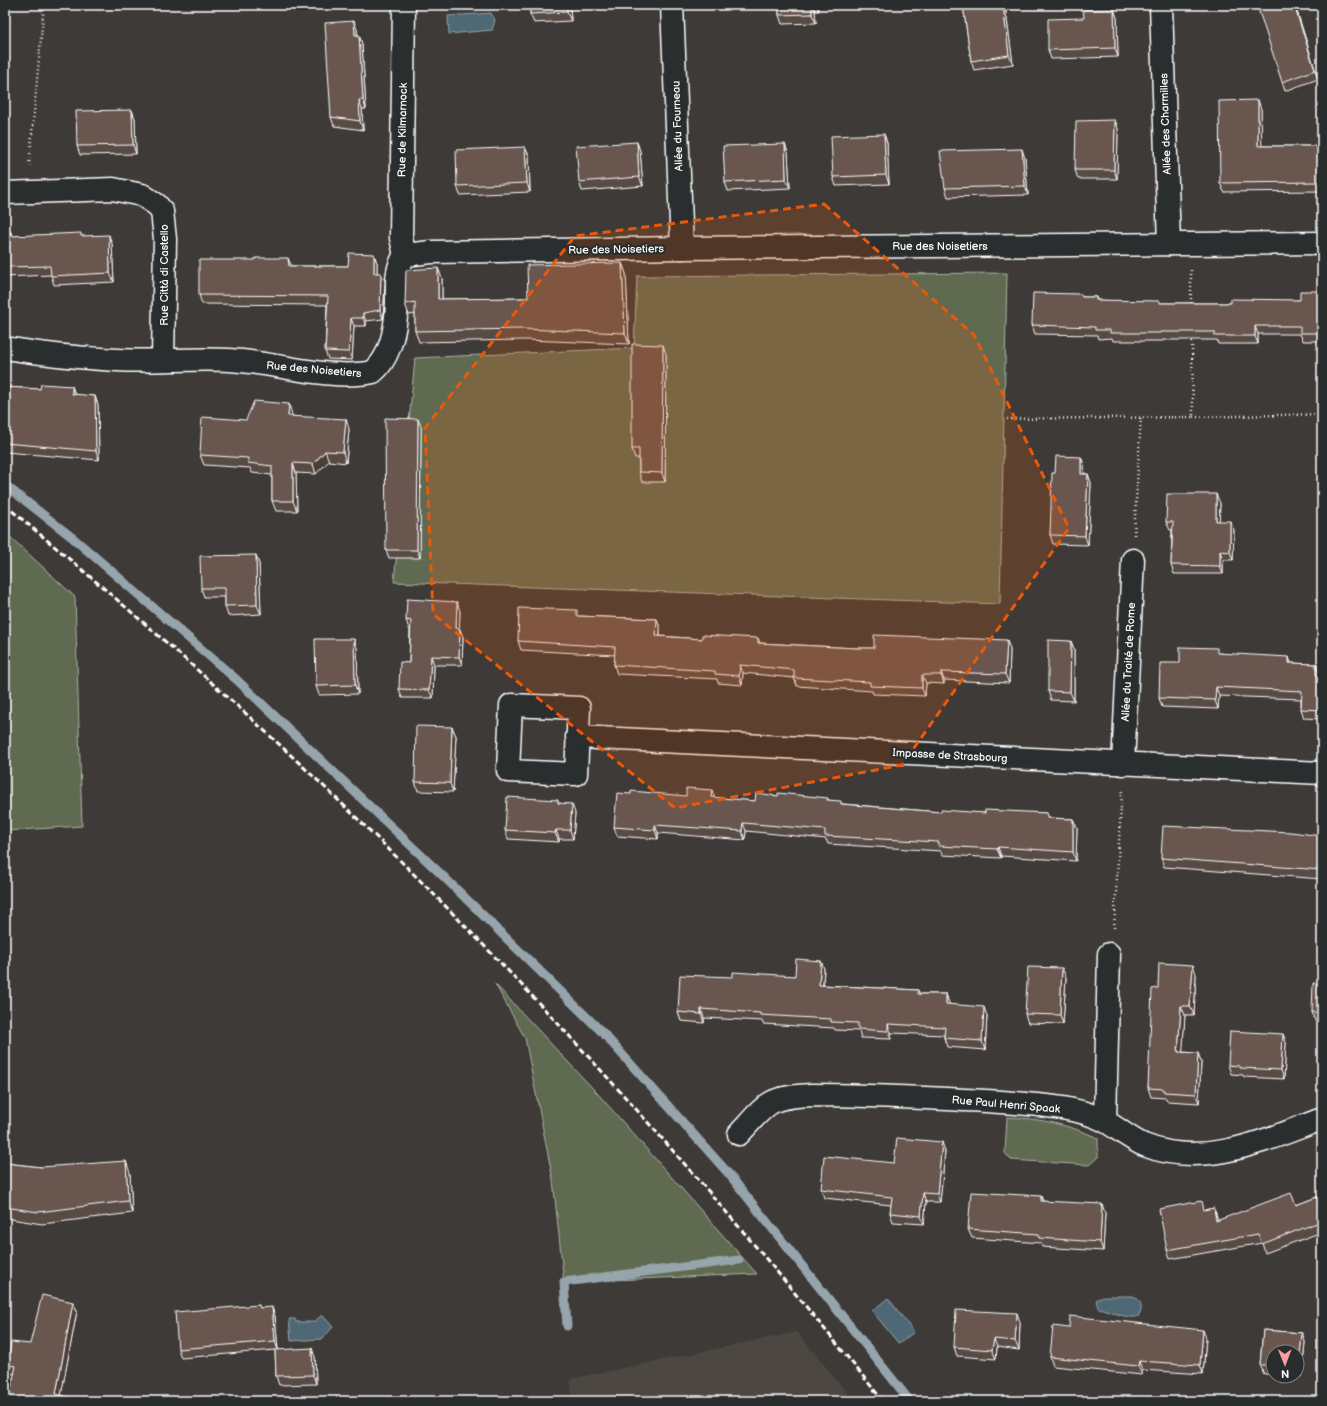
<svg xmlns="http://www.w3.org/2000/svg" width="1327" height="1406" font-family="'Balsamiq Sans',sans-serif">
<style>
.built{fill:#4e4743}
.green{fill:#5e6a51;stroke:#aeb4a8}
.water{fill:#506774;stroke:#96a4ac}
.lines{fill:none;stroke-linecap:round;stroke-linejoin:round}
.stream{stroke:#96a4ac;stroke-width:9}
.minor-casing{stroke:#fff;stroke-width:25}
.path{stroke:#fff;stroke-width:2.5;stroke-dasharray:1 3;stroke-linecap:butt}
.minor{stroke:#2a2d2e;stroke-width:22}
.rail{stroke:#fff;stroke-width:3;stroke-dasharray:6 3;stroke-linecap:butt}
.wall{fill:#594b45;stroke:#fff}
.shaded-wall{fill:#493d38;stroke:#fff}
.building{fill:#685750;stroke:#fff}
.marked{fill:#e8590c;fill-opacity:0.2;stroke:#e8590c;stroke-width:3;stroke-dasharray:8 5;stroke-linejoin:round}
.labels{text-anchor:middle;stroke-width:4;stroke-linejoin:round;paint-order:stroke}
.street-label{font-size:11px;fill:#fff;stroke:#2a2d2e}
</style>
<rect width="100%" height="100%" fill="#3d3a38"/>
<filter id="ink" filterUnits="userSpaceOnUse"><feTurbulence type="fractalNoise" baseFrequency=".025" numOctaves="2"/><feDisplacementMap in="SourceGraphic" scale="8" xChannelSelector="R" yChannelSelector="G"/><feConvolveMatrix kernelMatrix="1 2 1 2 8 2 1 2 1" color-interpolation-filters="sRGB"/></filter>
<g filter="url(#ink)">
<polygon class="built" points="797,1332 854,1401 573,1401 570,1379"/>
<g class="green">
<polygon points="1007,273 1000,604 394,582 415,358 634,348 637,276"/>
<polygon points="5,532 75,597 82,826 5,831"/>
<polygon points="495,984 598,1094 757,1274 564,1282 553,1180 525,1038"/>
<path d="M1007 1117C1043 1119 1066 1124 1098 1138V1157L1089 1165 1011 1160 1005 1153Z"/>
</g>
<g class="water">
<polygon points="491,13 495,20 492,30 449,34 448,16"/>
<path d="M1103 1296H1133C1142 1300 1143 1308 1139 1316 1129 1321 1110 1310 1098 1308L1096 1300Z"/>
<polygon points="888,1298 914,1332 899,1344 872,1311"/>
<polygon points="322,1315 333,1327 322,1339 291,1341 289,1319 295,1319 296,1322 314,1322"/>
</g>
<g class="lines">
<g class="stream">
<polyline points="5,485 73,538 237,680 444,877 604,1034 728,1173 910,1401"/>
<polyline points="567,1326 564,1282 739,1260"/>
</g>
<defs>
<g id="minor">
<polyline points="404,5 401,238 405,255"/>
<polyline points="672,5 682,248"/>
<polyline points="1161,5 1169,244"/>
<polyline points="5,193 113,189 142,195 157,205 162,211 165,239 163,360"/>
<path d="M5 348C42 354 79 358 117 360 154 362 191 358 229 360 274 362 329 381 373 372 391 357 396 326 397 303 397 286 395 269 405 255L431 252 682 248 1322 243"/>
<polygon points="511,705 579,708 576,774 508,771"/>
<polyline points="577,737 1322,773"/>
<polyline points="1123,764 1133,560"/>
<polyline points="1105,1121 1109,954"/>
<path d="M739 1134C767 1104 767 1097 811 1095 857 1095 902 1097 947 1099 981 1101 1014 1102 1047 1106 1066 1108 1088 1112 1105 1121 1119 1129 1130 1139 1144 1145 1204 1169 1265 1140 1322 1119"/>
</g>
</defs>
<use href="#minor" class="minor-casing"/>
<g class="path">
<polyline points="29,166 44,5"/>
<polyline points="1191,270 1191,305"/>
<polyline points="1193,417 1322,414"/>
<polyline points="1007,419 1193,417 1192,338"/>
<polyline points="1134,535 1141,417"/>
<polyline points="1114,928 1122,790"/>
</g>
<use href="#minor" class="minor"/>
<path class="rail" d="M5 505C118 599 230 696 336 798 532 986 713 1189 883 1401"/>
</g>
<g class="wall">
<polygon points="530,5 570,5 571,21 534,23 530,14"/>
<polygon points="779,5 818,5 819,11 815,11 816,23 782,24 779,15"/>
<polygon points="963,5 1005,5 1013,64 974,70 971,61"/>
<polygon points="1295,5 1318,79 1285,91 1282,82"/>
<polygon points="1114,9 1117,18 1118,57 1051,59 1048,50 1084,18"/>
<polygon points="354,21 357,30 358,35 359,35 362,44 366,109 362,109 363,130 334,126 331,117"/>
<polygon points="1261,109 1261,146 1322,146 1322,191 1224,192 1220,183"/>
<polygon points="132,110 135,119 136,154 80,155 77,146"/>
<polygon points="1115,120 1118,129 1117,179 1078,179 1075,170"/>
<polygon points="884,134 887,143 889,184 836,186 833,177"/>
<polygon points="637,142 640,151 643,186 582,191 579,182"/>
<polygon points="785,144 788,153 790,188 728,191 725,182"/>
<polygon points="525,147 529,156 530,192 460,195 457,186"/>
<polygon points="1025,158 1028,195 948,197 945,188"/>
<polygon points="5,232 11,232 12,236 82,236 112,244 114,282 54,285 51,275 5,277"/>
<polygon points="374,254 377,263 377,273 385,281 383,319 366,321 366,326 354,326 352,360 328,359 325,351 327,305 202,304 199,295 291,266 348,266"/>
<polygon points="622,263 626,274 629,344 526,340 419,342 415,331 415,314 409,315 405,304 438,268 442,279 442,299 528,298"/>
<polygon points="1322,291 1322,341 1303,341 1300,334 1258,334 1258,344 1218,344 1217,340 1163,340 1163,341 1113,341 1112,338 1098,339 1097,335 1035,334 1032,325 1081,294 1082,297 1096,297 1097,300 1161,303 1231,303 1300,300"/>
<polygon points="666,354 665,482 642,482 639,472 639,458 635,458 632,449"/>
<polygon points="72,386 75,395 95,396 98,405 99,460 5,452 5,387 40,389"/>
<polygon points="292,415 292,416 349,429 346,463 329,461 316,474 296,473 297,511 276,511 272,501 272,475 252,473 250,468 204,465 200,455 246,420"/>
<polygon points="421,427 420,558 389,558 386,550"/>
<polygon points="1081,457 1084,465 1084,474 1088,474 1091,483 1088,545 1053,544 1050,535 1055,473"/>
<polygon points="1220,503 1219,521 1234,530 1233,560 1223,560 1223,574 1174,574 1171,565 1172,530 1170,530 1166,522"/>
<polygon points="256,555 259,564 261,614 228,616 225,606 225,597 204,597 201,588"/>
<polygon points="460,611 459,629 463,637 462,665 434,665 433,698 402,698 399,689 409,663 410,629 409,629 406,620"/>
<polygon points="579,616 657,619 660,628 660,636 702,639 758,638 760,643 856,648 1010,649 1009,683 944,680 944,684 926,683 925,696 873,694 872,691 797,686 794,678 743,673 742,685 718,683 717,679 617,674 614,665 615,655 521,650 518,641"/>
<polygon points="354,639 357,648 358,694 319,695 316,686"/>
<polygon points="1071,641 1074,650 1074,701 1051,700 1048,691"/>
<polygon points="1219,653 1291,663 1316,664 1319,673 1319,675 1322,675 1322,719 1304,718 1301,709 1301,699 1219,696 1218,709 1162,707 1159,698"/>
<polygon points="452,727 456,736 453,792 418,791 415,782"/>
<polygon points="686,796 755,801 778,796 829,800 843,804 941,812 985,813 1047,813 1049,818 1073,819 1077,828 1076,861 1001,856 1001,858 942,855 941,851 828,844 826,839 746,831 745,840 658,833 658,839 617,836 614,827"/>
<polygon points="559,803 575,813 573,839 559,839 559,842 508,839 505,830"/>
<polygon points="1322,836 1322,879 1164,867 1161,858"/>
<polygon points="821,961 824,969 823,985 918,990 920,994 946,994 949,1004 987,1016 985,1050 947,1047 944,1038 944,1035 891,1033 891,1039 861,1038 859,1031 835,1030 834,1028 763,1024 762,1021 704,1018 704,1023 681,1021 678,1012 733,977 795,976"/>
<polygon points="1196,974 1194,1015 1185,1015 1182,1052 1198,1053 1201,1062 1199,1103 1167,1101 1166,1098 1151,1097 1148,1088 1158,988"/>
<polygon points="1066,977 1063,1024 1028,1023 1025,1014"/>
<polygon points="1322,984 1322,1021 1315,1021 1312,1012"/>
<polygon points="1283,1034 1286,1043 1284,1079 1244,1077 1243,1075 1231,1074 1228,1065"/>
<polygon points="945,1151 940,1202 926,1202 924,1224 893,1222 890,1213 891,1205 824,1198 821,1189 894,1163"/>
<polygon points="5,1163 41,1167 130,1173 132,1213 42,1224 5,1218"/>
<polygon points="1322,1195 1322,1232 1265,1253 1262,1243 1170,1259 1167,1250 1204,1210 1214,1208 1218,1220 1296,1205"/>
<polygon points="1041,1196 1043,1201 1105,1213 1103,1251 1042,1247 1041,1243 972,1238 968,1229"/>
<polygon points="73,1302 77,1311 61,1395 70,1401 14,1374 10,1373 7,1365 30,1344"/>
<polygon points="259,1305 260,1308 275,1316 278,1350 315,1357 316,1384 279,1385 276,1376 275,1350 181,1358 178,1349"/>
<polygon points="1020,1322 1019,1350 997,1347 996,1359 957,1356 954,1347"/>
<polygon points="1069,1328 1206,1338 1203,1374 1142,1370 1142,1375 1053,1366 1050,1357"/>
<polygon points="1263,1330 1302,1333 1305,1342 1302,1376 1297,1376 1297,1352 1273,1352 1273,1374 1264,1374 1260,1365"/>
</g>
<g class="shaded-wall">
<polygon points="567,5 570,5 571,21 567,12"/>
<polygon points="812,5 813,5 815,11 816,23 812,14"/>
<polygon points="816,5 818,5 819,11"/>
<polygon points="1003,5 1005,5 1013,64 1009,55"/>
<polygon points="1294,5 1295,5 1318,79 1315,70"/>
<polygon points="1114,9 1117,18 1118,57 1115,48"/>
<polygon points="354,21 357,30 358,44 355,35"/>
<polygon points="359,35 362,44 366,109 363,100"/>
<polygon points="359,100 362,109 363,130 360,121"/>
<polygon points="1258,100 1261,109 1262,155 1258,146"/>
<polygon points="132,110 135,119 136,154 133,145"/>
<polygon points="1115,120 1118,129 1117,179 1114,170"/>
<polygon points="884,134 887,143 889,184 886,175"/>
<polygon points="637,142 640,151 643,186 639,177"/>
<polygon points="785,144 788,153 790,188 786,179"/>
<polygon points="525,147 529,156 530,192 527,183"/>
<polygon points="1022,149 1025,158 1028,195 1025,186"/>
<polygon points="109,235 112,244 114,282 110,273"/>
<polygon points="374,254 377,263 377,282 374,273"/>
<polygon points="288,258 292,267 289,266"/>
<polygon points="622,263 626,274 629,344 625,333"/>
<polygon points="438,268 442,279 442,310 438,299"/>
<polygon points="381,273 385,281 383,319 380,310"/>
<polygon points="363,313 366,321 366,326 363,318"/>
<polygon points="351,318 354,326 352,360 349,352"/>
<polygon points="1255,326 1258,334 1258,344 1255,336"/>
<polygon points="663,345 666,354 665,482 662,473"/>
<polygon points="72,386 75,395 72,394"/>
<polygon points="95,396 98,405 99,460 96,451"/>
<polygon points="289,404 292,415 291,426 288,416"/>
<polygon points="346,419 349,429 346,463 343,452"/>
<polygon points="418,419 421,427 420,558 417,550"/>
<polygon points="325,451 329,461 316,474 313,464"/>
<polygon points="1081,457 1084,465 1084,482 1081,474"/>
<polygon points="293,463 296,473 297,511 293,501"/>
<polygon points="1088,474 1091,483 1088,545 1085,536"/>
<polygon points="1216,494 1220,503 1219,530 1216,521"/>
<polygon points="1230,521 1234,530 1233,560 1230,552"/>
<polygon points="1220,551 1223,560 1223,574 1220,566"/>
<polygon points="256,555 259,564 261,614 257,605"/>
<polygon points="457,602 460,611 459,637 456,628"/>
<polygon points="657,619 660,628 659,644 656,636"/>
<polygon points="460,629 463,637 462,665 459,657"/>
<polygon points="354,639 357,648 358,694 355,685"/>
<polygon points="1007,640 1010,649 1009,683 1005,674"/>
<polygon points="1071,641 1074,650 1074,701 1070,692"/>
<polygon points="431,656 434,665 433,698 429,690"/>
<polygon points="1289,657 1292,666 1289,663"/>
<polygon points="1316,664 1319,673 1319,684 1316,675"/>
<polygon points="740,665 743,673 742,685 739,676"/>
<polygon points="941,672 944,680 944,684 941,675"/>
<polygon points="922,675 926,683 925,696 922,688"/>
<polygon points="1216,687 1219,696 1218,709 1215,700"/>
<polygon points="452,727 456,736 453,792 450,783"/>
<polygon points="712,790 715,799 711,797"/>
<polygon points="572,804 575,813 573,839 570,830"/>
<polygon points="1073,819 1077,828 1076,861 1073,852"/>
<polygon points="743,823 746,831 745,840 742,831"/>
<polygon points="655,825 658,833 658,839 655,830"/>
<polygon points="556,830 559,839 559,842 555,833"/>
<polygon points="998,847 1001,856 1001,858 997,849"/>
<polygon points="821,961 824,969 822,994 819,985"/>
<polygon points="1193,965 1196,974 1194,1015 1190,1006"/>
<polygon points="1062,968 1066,977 1063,1024 1060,1015"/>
<polygon points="946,994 949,1003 949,1013 946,1004"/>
<polygon points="1181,1006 1185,1015 1182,1061 1178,1052"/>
<polygon points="984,1007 987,1016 985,1050 982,1041"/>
<polygon points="701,1009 704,1018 704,1023 701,1014"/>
<polygon points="888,1024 891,1033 891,1039 888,1031"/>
<polygon points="1283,1034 1286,1043 1284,1079 1281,1070"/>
<polygon points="1198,1053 1201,1062 1199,1103 1196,1094"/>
<polygon points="942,1142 945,1151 940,1202 937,1194"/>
<polygon points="126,1161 130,1173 132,1213 128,1201"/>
<polygon points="923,1193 926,1202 924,1224 921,1216"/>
<polygon points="1102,1204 1105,1213 1103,1251 1100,1242"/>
<polygon points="1214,1208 1217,1217 1220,1230 1216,1221"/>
<polygon points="73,1302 77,1311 60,1401 56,1394"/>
<polygon points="272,1307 275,1316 278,1350 275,1341"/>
<polygon points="1017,1313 1020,1322 1019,1350 1015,1341"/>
<polygon points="1203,1330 1206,1338 1203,1374 1200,1365"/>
<polygon points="1302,1333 1305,1342 1302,1376 1299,1367"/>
<polygon points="994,1339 997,1347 996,1359 992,1350"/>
<polygon points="312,1348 315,1357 316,1384 313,1375"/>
<polygon points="1139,1361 1142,1370 1142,1375 1138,1366"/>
</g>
<g class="building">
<polygon points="530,5 567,5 567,12 530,14"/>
<polygon points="779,5 812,5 812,14 779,15"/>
<polygon points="963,5 1003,5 1009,55 971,61"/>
<polygon points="1257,5 1294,5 1315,70 1282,82"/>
<polygon points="1114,9 1115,48 1048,50 1048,19 1084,18 1083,10"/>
<polygon points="354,21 355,35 359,35 363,100 359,100 360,121 331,117 325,23"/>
<polygon points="1258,100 1258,146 1322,146 1322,182 1220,183 1219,101"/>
<polygon points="132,110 133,145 77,146 76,111"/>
<polygon points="1115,120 1114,170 1075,170 1076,121"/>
<polygon points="884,134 886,175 833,177 831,136"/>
<polygon points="637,142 639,177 579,182 576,146"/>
<polygon points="785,144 786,179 725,182 723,146"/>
<polygon points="525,147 527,183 457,186 456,150"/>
<polygon points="1022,149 1025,186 945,188 940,151"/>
<polygon points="5,232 11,232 11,236 81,233 81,236 109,235 110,273 51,276 50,266 5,267"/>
<polygon points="349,253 374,254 374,273 381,273 380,310 363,313 363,318 351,318 349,352 325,351 328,296 199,295 199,260 255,260 255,258 288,258 289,266 348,266"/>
<polygon points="622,263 625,333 522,329 415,331 415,302 405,304 406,270 438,268 438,299 528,298 527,265"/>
<polygon points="1300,291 1322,291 1322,333 1300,333 1300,326 1255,326 1255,336 1215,336 1215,332 1160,332 1160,333 1110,333 1110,330 1095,330 1095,327 1032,325 1033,293 1081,294 1082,297 1096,297 1096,300 1160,301 1160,303 1231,303 1231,299 1300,300"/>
<polygon points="632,344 663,345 662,473 639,472 639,449 632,449"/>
<polygon points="41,384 72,386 72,394 95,396 96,451 5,443 5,387 40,389"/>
<polygon points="254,401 289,404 288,416 346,419 343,452 325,451 313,464 293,463 293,501 272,501 272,466 248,463 248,458 200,455 202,417 246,420"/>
<polygon points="385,418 418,419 417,550 386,550"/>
<polygon points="1056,456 1081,457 1081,474 1088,474 1085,536 1050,535 1052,473 1055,473"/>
<polygon points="1167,494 1216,494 1216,521 1230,521 1230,552 1220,551 1220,566 1171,565 1173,522 1166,522"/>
<polygon points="256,555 257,605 225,606 225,588 201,588 200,556"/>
<polygon points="407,599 457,602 456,628 460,629 459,657 431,656 429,690 399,689 400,662 409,663 411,621 406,620"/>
<polygon points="519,608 577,610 577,616 657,619 656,636 702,639 702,635 758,638 758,643 856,648 874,648 874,635 1007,640 1005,674 941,672 941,675 922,675 922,688 870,686 870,682 794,678 794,670 740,665 739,676 715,674 715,671 614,665 615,647 518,641"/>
<polygon points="315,639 354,639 355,685 316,686"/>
<polygon points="1048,640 1071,641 1070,692 1048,691"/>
<polygon points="1180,647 1217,648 1217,653 1289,657 1289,663 1316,664 1316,675 1322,675 1322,710 1301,709 1302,691 1216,687 1215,700 1159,698 1160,663 1180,663"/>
<polygon points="416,726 452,727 450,783 415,782"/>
<polygon points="686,788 712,790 711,797 755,801 756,793 778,796 778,793 828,798 827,800 841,801 841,804 941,812 941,810 985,813 985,810 1047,813 1047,818 1073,819 1073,852 998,847 997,849 939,846 939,842 825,836 825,830 743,823 742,831 655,825 655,830 614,827 617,793 631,794 631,791 686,796"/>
<polygon points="507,797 558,800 558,803 572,804 570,830 556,830 555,833 505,830"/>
<polygon points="1163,826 1291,832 1322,836 1322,870 1161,858"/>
<polygon points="796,959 821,961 819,985 918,990 918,994 946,994 946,1004 984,1007 982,1041 944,1038 945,1027 888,1024 888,1031 858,1029 858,1023 831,1022 831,1019 760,1015 760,1013 701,1009 701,1014 678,1012 680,975 733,977 733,972 795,976"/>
<polygon points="1159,963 1193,965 1190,1006 1181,1006 1178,1052 1198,1053 1196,1094 1164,1092 1164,1089 1148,1088 1152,989 1158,988"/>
<polygon points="1028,967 1062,968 1060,1015 1025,1014"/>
<polygon points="1313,983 1322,984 1322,1013 1312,1012"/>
<polygon points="1230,1031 1283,1034 1281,1070 1240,1068 1240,1066 1228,1065"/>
<polygon points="897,1138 942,1142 937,1194 923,1193 921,1216 890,1213 892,1197 821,1189 824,1156 894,1163"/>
<polygon points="126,1161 128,1201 38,1212 5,1207 5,1163 41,1167"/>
<polygon points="971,1192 1041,1196 1041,1201 1102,1204 1100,1242 1039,1238 1039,1234 968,1229"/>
<polygon points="1291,1193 1296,1205 1322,1195 1322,1221 1262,1244 1258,1234 1167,1250 1159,1209 1201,1201 1203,1210 1214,1208 1216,1221"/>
<polygon points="42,1295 73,1302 56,1394 69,1397 68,1401 8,1401 16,1366 7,1365 11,1342 30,1344"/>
<polygon points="259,1305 260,1308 272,1307 275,1341 178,1349 175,1312"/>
<polygon points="956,1310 1017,1313 1015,1341 994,1339 992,1350 954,1347"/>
<polygon points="1070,1316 1203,1330 1200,1365 1139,1361 1138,1366 1050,1357 1053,1326 1069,1328"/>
<polygon points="1263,1330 1302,1333 1299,1367 1297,1367 1297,1352 1273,1352 1273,1365 1260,1365"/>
<polygon points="312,1348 313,1375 276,1376 275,1350"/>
<polygon points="484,1398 485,1401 457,1401"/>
</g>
</g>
<path class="marked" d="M824 204 974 335 1069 528 902 765 675 808 433 614 425 428 575 236Z"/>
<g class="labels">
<g class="street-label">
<text transform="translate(1165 124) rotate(-92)" y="4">Allée des Charmilles</text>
<text transform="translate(677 126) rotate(-92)" y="4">Allée du Fourneau</text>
<text transform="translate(402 130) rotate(-89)" y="4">Rue de Kilmarnock</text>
<text x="940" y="250">Rue des Noisetiers</text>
<text transform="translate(616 249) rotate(-1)" y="4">Rue des Noisetiers</text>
<text transform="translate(164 275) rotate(-90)" y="4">Rue Città di Castello</text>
<text transform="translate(314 369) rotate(5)" y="4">Rue des Noisetiers</text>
<text transform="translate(1128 662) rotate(-87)" y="4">Allée du Traité de Rome</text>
<text transform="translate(950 755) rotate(3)" y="4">Impasse de Strasbourg</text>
<text transform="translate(1006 1104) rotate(5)" y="4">Rue Paul Henri Spaak</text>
</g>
</g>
<rect width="1327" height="1406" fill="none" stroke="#2a2d2e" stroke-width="20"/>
<rect x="10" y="10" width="1307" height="1386" fill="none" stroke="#fff" stroke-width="1.5" filter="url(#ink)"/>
<g transform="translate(1285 1364) rotate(179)"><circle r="19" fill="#2a2d2e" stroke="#7f8182"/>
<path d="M0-3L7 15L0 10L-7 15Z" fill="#ff9aa2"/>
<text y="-6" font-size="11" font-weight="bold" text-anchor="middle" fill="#ffffff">N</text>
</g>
</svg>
